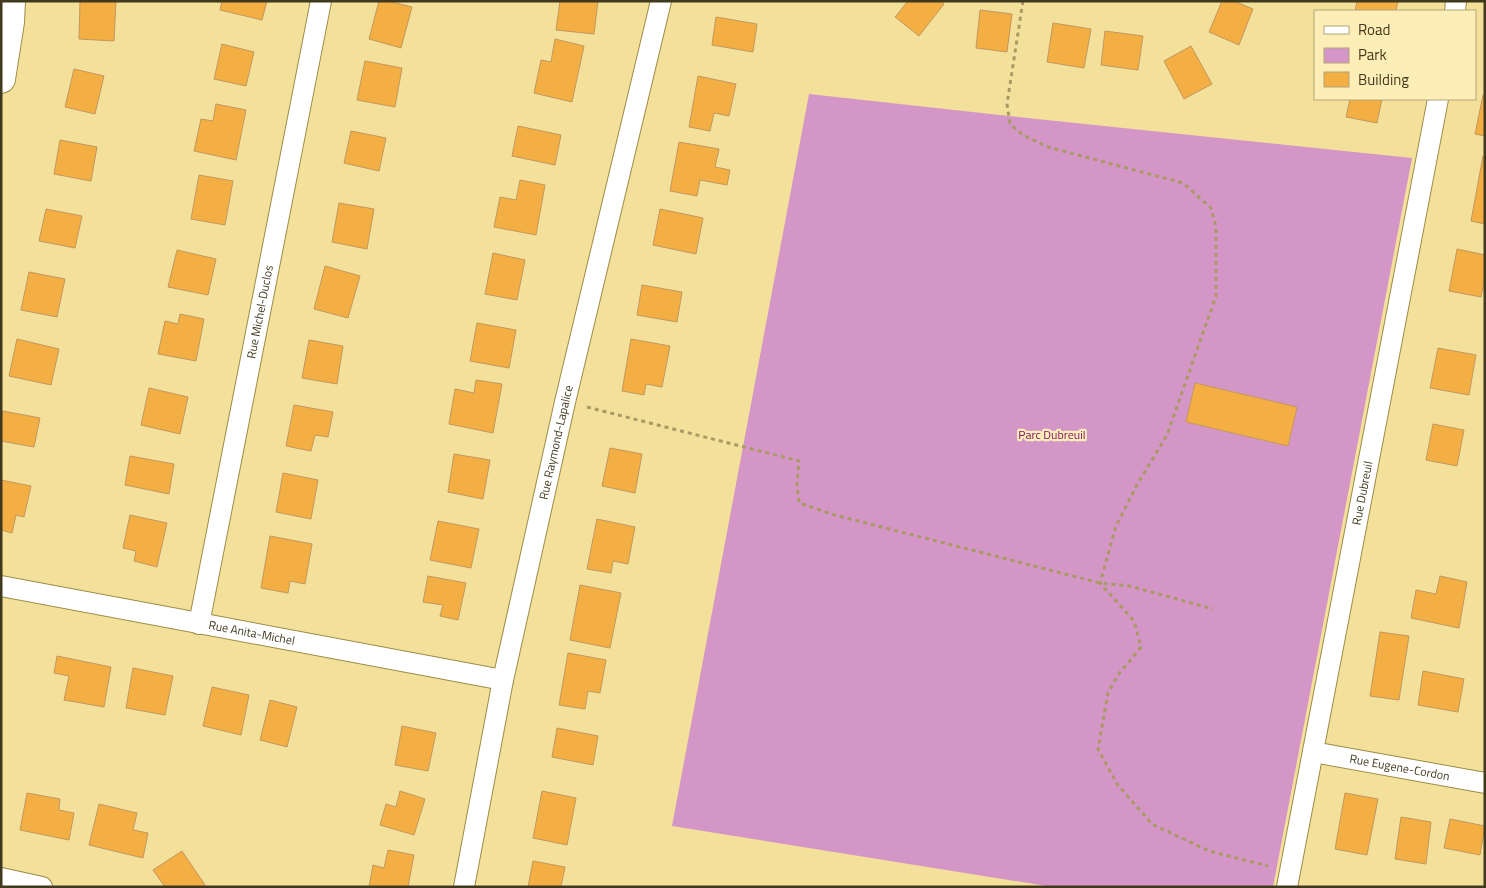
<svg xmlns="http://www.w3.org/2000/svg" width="1486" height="888" font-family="'Titillium Web',sans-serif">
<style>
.green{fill:#d496c7}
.building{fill:#f3ae44;stroke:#c2985e}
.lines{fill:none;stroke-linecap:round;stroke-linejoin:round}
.street-casing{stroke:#9d8b47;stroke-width:22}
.secondary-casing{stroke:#9d8b47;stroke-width:30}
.path{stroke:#a89965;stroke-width:3;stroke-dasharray:4 4;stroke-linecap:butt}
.street{stroke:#fff;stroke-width:20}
.secondary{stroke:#fff;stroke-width:28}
.labels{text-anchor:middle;stroke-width:4.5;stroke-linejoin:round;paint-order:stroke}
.street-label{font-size:12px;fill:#41391d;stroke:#fdedb6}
.park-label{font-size:12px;fill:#7d0d6f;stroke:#fdedb6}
</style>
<rect width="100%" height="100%" fill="#f3e09a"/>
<polygon class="green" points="809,94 1037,119 1412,158 1273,887 1053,887 672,826"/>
<g class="building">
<polygon points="80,1 116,1 114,41 79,39"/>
<polygon points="222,1 267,1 262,20 220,10"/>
<polygon points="379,1 388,1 412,7 401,48 369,39"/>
<polygon points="560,1 598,1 594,34 556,30"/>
<polygon points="908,1 941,1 944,4 919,36 895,17"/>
<polygon points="1222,1 1234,1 1253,9 1239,45 1209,32"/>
<polygon points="1357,1 1398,1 1396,11 1355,11"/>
<polygon points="980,10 1012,14 1007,52 976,48"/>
<polygon points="716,17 757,24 753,52 712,45"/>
<polygon points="1053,23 1091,29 1084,68 1047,62"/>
<polygon points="1105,31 1143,36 1138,70 1101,65"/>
<polygon points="555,39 584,46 572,102 534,93 541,60 551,62"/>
<polygon points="222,44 254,52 246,86 214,79"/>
<polygon points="1191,46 1212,84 1184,99 1164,61"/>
<polygon points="365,61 402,68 395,107 357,100"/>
<polygon points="74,69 104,76 95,114 65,107"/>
<polygon points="698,76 736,84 729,116 714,113 710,131 689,127"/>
<polygon points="1483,95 1485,95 1485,136 1475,134"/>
<polygon points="1350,99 1382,99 1377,123 1346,117"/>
<polygon points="216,104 246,110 236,160 194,151 201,119 213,121"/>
<polygon points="518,126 561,135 555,165 512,156"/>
<polygon points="351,131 386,138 379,171 344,163"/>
<polygon points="60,140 97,147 91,181 54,174"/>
<polygon points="679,142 719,149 715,167 730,170 727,185 700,180 697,196 670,191"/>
<polygon points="1483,156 1485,157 1485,224 1471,221"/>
<polygon points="199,175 233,181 225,225 191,219"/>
<polygon points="520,180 545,185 536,235 494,227 500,197 516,200"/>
<polygon points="339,203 374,209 367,249 332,242"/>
<polygon points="46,209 82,216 75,248 39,241"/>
<polygon points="660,209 703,218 696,254 653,245"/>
<polygon points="1457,249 1485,255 1485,279 1481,297 1449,291"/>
<polygon points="177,250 216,259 208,295 168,287"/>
<polygon points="493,253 525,260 517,300 485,294"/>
<polygon points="325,266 360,276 348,318 314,309"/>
<polygon points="29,272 65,279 57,317 21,310"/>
<polygon points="642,285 682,292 677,322 637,315"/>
<polygon points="180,314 204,319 196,361 158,354 165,321 178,324"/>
<polygon points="477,323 516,330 509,368 470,361"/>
<polygon points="17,339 59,349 51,385 9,376"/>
<polygon points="631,339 670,346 662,387 646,384 644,395 622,391"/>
<polygon points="309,340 343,346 337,384 302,378"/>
<polygon points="1438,348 1476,355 1469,395 1430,388"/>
<polygon points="476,380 502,384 493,433 449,424 455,389 474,393"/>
<polygon points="1195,383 1297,407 1288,446 1186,422"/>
<polygon points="149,388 188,397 180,434 141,425"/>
<polygon points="294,405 333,412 328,437 315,435 311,451 286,446"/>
<polygon points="3,411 40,418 34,447 1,441 1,419"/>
<polygon points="1433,424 1464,430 1457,466 1426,460"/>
<polygon points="610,448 642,454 635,493 602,486"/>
<polygon points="454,454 490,460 483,499 448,492"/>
<polygon points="130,456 174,464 169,494 125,485"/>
<polygon points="283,473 318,480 311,519 276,512"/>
<polygon points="1,480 31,486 24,517 16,515 12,533 1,530"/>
<polygon points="130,515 167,523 157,567 134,561 136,551 123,548"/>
<polygon points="597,519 635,527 628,564 613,561 611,573 587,569"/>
<polygon points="438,521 479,529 471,568 430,560"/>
<polygon points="270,536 312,544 305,584 290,581 288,593 261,588"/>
<polygon points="428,576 466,583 458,620 440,616 443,605 423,602"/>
<polygon points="1440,576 1467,582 1459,628 1411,618 1416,590 1436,594"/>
<polygon points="580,585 621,593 610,648 570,640"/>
<polygon points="1380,632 1409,636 1399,700 1370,696"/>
<polygon points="568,653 606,660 600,693 588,691 585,709 559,705"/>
<polygon points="57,656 111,667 104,707 64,700 69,676 54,673"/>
<polygon points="133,668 173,676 165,715 126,708"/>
<polygon points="1423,671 1464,679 1458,712 1418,705"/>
<polygon points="212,687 249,695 241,735 203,726"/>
<polygon points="270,700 297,707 287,747 260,740"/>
<polygon points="402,726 436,733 428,771 395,765"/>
<polygon points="557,728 598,736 593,765 552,757"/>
<polygon points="400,791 425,799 414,835 380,825 386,804 396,807"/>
<polygon points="542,791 576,798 567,845 533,838"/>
<polygon points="27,793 60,799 59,810 74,813 69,840 20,830"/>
<polygon points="1345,793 1378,799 1367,855 1335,849"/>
<polygon points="99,804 137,813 133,830 148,833 143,858 89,845"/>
<polygon points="1401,817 1431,822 1426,864 1395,859"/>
<polygon points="1450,819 1485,826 1480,855 1444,848"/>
<polygon points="388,850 414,855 408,887 369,887 373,865 384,868"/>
<polygon points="182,851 205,885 203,887 165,887 153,870"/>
<polygon points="533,861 565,867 561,887 528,887"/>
</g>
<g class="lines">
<defs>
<g id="street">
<polyline points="1455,11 1456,1"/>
<path id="s1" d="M1 586 503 680"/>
<path id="s2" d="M199 624 321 1"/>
<path id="s3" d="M1313 752 1485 783"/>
<polyline points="1,878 42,887"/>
<path id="s4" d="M464 887 503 680 565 402 661 1"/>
<path id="s5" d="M1287 887 1438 99"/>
</g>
<polyline id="secondary" points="1,79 10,22 11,1"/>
</defs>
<use href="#street" class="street-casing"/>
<use href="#secondary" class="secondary-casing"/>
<g class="path">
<polyline points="1023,1 1007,104 1010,124 1023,135 1048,147 1183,183 1211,208 1216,227 1216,296 1167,435 1138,483 1116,526 1100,583 1134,621 1141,647 1118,675 1108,693 1098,749 1117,784 1152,824 1209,851 1268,866"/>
<polyline points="587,407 799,461 797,485 799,503 835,515 1100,583 1130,586 1213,609"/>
</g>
<use href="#street" class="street"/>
<use href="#secondary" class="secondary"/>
</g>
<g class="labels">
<g class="street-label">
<text dy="4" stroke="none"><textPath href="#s2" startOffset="318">Rue Michel-Duclos</textPath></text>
<text dy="4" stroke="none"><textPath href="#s4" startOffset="454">Rue Raymond-Lapalice</textPath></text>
<text dy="4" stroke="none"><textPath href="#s5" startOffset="401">Rue Dubreuil</textPath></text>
<text dy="4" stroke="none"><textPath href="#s1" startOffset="255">Rue Anita-Michel</textPath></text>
<text dy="4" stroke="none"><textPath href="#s3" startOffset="88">Rue Eugene-Cordon</textPath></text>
</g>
<g class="park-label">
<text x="1052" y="439">Parc Dubreuil</text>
</g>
</g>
<rect width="1486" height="888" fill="none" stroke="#41391d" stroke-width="5"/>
<rect x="1314" y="10" width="162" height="90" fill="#fdedb6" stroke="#b2a579"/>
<rect x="1324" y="26" width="25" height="8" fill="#ffffff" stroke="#b2a579"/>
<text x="1358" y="35" font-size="15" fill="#41391d">Road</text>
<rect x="1324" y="48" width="25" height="15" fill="#d496c7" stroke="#b2a579"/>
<text x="1358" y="60" font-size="15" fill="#41391d">Park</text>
<rect x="1324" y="72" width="25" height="15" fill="#f3ae44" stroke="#b2a579"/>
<text x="1358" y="85" font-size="15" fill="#41391d">Building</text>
</svg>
